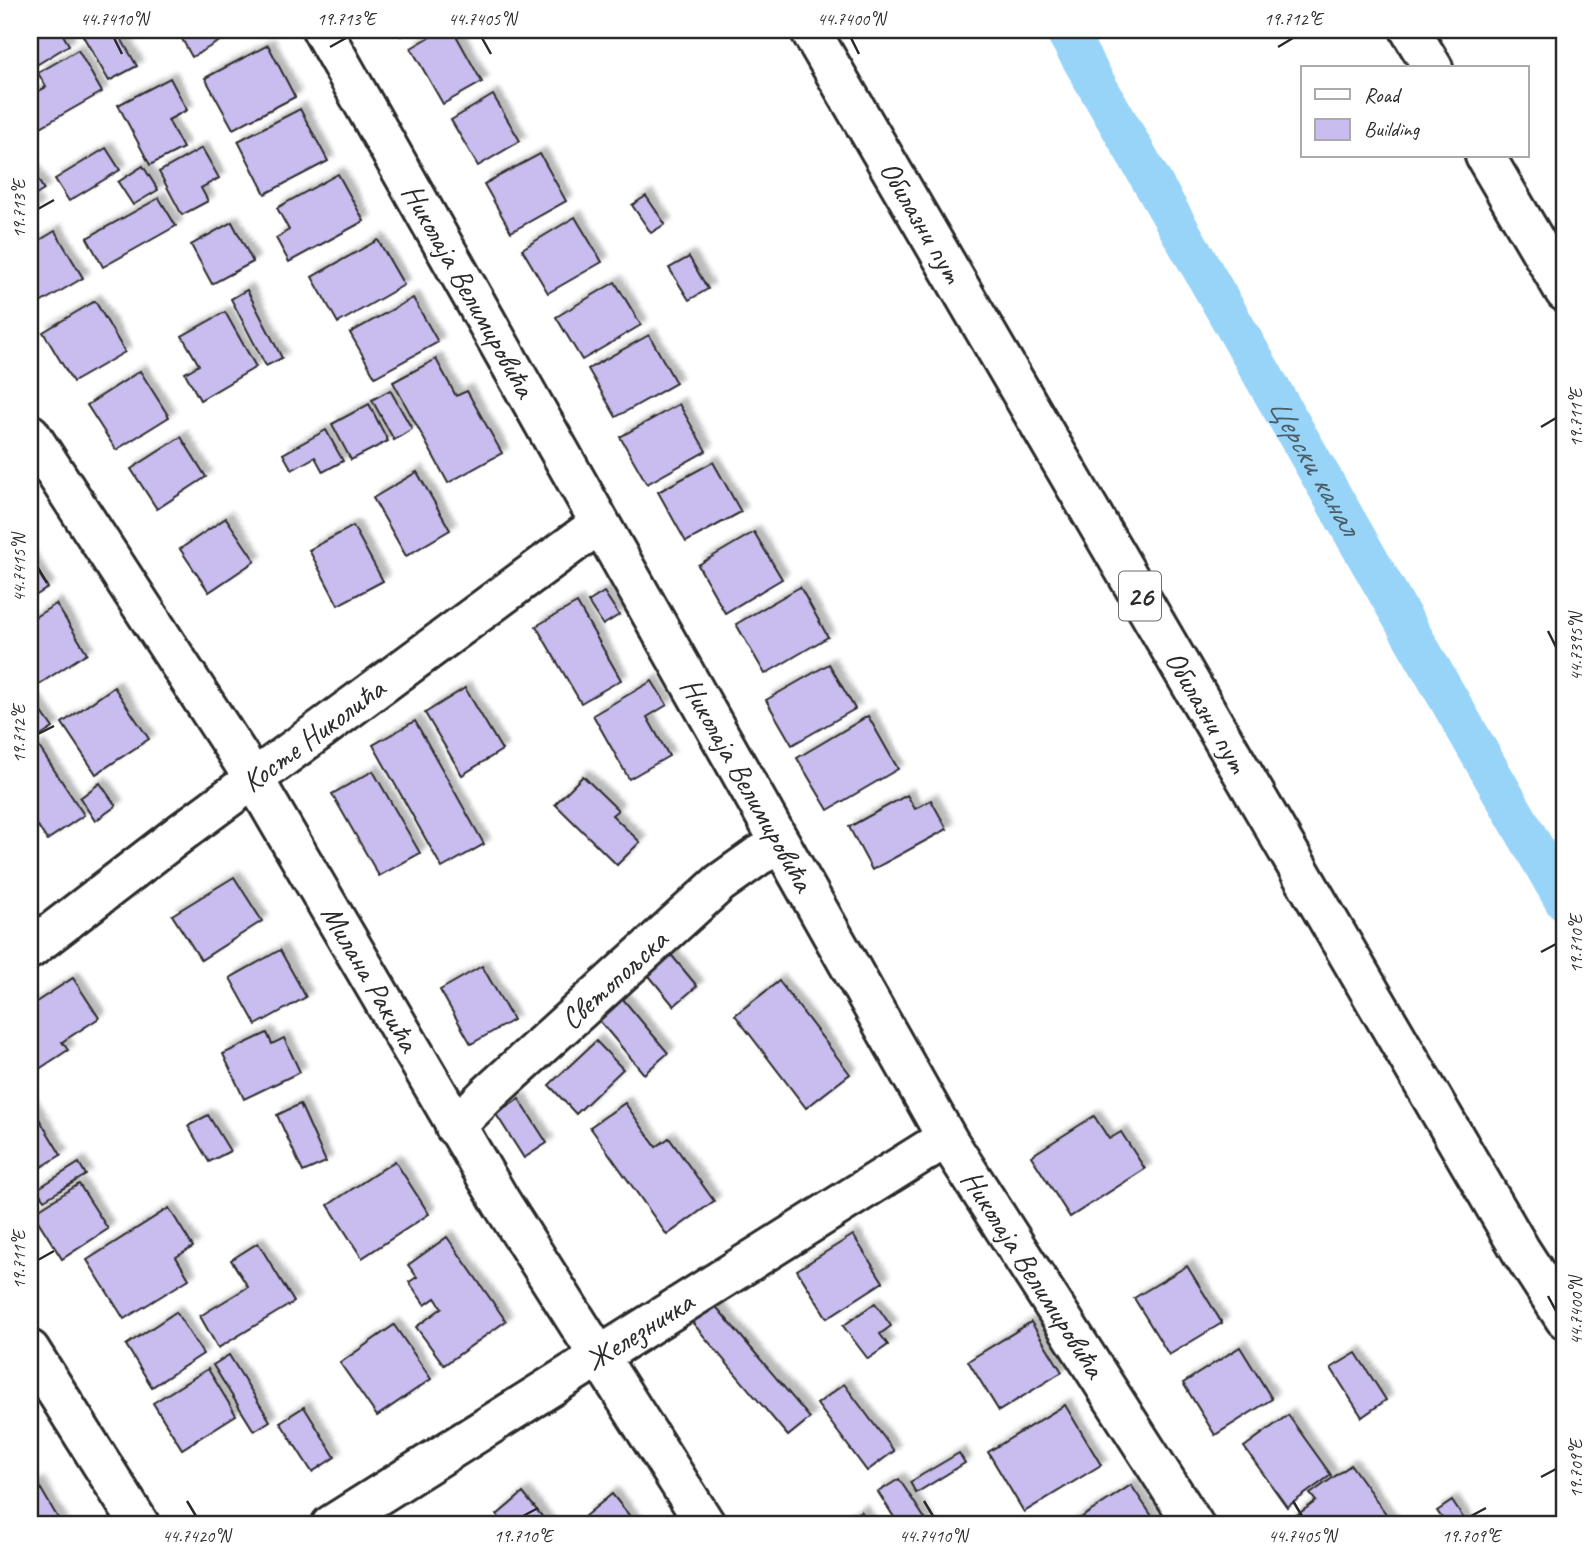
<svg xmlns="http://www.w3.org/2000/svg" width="1595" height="1555" font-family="Caveat,sans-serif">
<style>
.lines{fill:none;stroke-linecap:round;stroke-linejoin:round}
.canal{stroke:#98d4f8;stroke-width:40}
.building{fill:#c9bcee;stroke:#2b2b2b;stroke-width:2;filter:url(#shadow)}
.minor-casing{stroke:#2b2b2b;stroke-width:44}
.major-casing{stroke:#2b2b2b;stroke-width:44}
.minor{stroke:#fff;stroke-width:38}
.major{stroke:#fff;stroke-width:38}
.ticks{fill:none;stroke:#2b2b2b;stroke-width:2.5}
.labels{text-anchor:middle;stroke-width:5;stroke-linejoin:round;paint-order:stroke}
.shield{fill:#fff;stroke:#6b6b6b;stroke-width:2}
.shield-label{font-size:28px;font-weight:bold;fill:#2b2b2b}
.street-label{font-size:30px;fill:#2b2b2b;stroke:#fff}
.water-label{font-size:32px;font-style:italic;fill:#4c5e68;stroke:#fff}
.neatline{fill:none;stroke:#2b2b2b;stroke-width:2.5}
.ticks-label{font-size:18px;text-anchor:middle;fill:#2b2b2b}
</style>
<defs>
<filter id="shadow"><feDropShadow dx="6" dy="-6" stdDeviation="2" flood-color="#0004"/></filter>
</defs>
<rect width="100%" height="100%" fill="#fff"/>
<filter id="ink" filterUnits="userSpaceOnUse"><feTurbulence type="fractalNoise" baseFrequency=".0143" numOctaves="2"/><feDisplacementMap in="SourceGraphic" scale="14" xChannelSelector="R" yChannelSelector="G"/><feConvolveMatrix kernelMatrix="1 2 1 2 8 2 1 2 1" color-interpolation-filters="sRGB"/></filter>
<g filter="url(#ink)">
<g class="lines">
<path class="canal" id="s1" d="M1065 30 1565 902"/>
</g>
<g class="building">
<polygon points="32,30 60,30 69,45 30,69 30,31"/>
<polygon points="94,30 116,30 137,66 109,81 83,36"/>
<polygon points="177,30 239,30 192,57"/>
<polygon points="398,30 413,30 401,36"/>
<polygon points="442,30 453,30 482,82 443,104 411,48"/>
<polygon points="268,45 295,97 233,129 205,78"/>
<polygon points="78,50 102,92 30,133 30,96 46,87 38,73"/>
<polygon points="170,78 187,110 168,120 183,148 150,165 118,105"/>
<polygon points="493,95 520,141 478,166 451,120"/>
<polygon points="300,109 328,161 265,194 238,141"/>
<polygon points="106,148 120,170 69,201 55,179"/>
<polygon points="202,148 219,178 201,188 208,201 182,215 159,172"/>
<polygon points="540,154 566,201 511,232 484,184"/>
<polygon points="30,166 44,190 31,198 37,209 30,214"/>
<polygon points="143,166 158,190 133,205 118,182"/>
<polygon points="338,174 364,221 289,262 276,238 289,230 277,208"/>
<polygon points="646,196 665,224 651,233 632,205"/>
<polygon points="159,198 176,226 103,267 87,238"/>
<polygon points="575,217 602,262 548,293 522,249"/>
<polygon points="232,222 253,262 212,284 191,245"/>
<polygon points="55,231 83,278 33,307 30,302 30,246"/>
<polygon points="378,240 404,285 338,323 312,277"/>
<polygon points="689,257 708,289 689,300 669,268"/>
<polygon points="615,282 641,325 582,360 556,317"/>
<polygon points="247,290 282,358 266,366 231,299"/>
<polygon points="413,298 438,342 375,377 350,333"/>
<polygon points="95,301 125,352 73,382 43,332"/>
<polygon points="225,312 256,367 200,400 185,373 199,365 182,336"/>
<polygon points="649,335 676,383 616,417 588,369"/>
<polygon points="436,359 456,396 467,391 502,453 448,483 393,382"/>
<polygon points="140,371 169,417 116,450 87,405"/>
<polygon points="390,390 412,429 394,440 372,400"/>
<polygon points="369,404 388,441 351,460 332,424"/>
<polygon points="679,404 706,451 647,484 620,437"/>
<polygon points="326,430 343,461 323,472 315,457 292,470 283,454"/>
<polygon points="181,437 206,477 157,509 131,469"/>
<polygon points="713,462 741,512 686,542 658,492"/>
<polygon points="417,472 450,530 406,556 373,498"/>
<polygon points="226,518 255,561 209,592 180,549"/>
<polygon points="353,526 383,581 338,605 309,550"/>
<polygon points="754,532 782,579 725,613 698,565"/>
<polygon points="30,559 48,588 30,599"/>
<polygon points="800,587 828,637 765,674 736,624"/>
<polygon points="604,592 619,615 603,625 588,602"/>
<polygon points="577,603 621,680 581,703 536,626"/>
<polygon points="56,604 87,653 30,690 30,620"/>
<polygon points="829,664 855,709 792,745 766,700"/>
<polygon points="652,681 667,705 647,717 669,756 629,779 593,715"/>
<polygon points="114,687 149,739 96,774 62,723"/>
<polygon points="465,688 502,750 462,775 425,713"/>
<polygon points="34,701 53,728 36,739 30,730 30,704"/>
<polygon points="868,716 898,769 828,810 797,758"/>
<polygon points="415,721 484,844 442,868 373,745"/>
<polygon points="39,747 84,815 47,840 30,814 30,753"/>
<polygon points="373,771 420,853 379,876 332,794"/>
<polygon points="583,776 618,810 612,815 640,842 617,865 555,804"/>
<polygon points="100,783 116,806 95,821 80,798"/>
<polygon points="907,795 915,809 931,800 947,829 872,870 849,827"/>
<polygon points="234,877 262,921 201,960 172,915"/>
<polygon points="280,950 306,997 256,1025 230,978"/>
<polygon points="668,951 697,986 674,1006 645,971"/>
<polygon points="482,966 513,1020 471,1044 440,990"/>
<polygon points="73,978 99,1018 62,1042 68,1050 30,1075 30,1006"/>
<polygon points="779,981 850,1074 806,1108 735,1015"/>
<polygon points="617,992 668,1053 644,1074 593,1013"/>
<polygon points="267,1033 272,1044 284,1038 300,1072 244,1099 223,1054"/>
<polygon points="596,1041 623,1069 576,1114 549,1085"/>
<polygon points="519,1099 547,1143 524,1158 496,1114"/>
<polygon points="625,1103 656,1147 669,1138 714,1201 667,1235 590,1127"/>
<polygon points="30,1104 61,1155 30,1174"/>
<polygon points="300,1104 326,1162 303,1172 277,1115"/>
<polygon points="208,1115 230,1151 209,1162 188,1126"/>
<polygon points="1094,1116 1109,1139 1121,1132 1145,1169 1070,1217 1031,1156"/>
<polygon points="395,1161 429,1214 362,1258 328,1205"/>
<polygon points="79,1163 86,1175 44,1200 37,1189"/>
<polygon points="79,1184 108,1229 62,1259 33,1213"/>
<polygon points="169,1208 193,1247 176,1257 189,1279 124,1319 87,1260"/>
<polygon points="853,1235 883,1282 827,1318 797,1270"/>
<polygon points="447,1237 506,1321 444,1365 416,1327 442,1308 435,1298 425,1305 409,1282 417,1277 408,1265"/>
<polygon points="258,1243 294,1302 218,1348 200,1316 248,1287 231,1260"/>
<polygon points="1187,1266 1222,1323 1169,1355 1134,1298"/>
<polygon points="713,1303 810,1418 788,1436 691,1321"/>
<polygon points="875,1303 891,1326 880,1334 888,1345 868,1359 843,1326"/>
<polygon points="176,1312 203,1354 152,1387 126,1345"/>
<polygon points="1031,1322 1062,1372 999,1411 968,1361"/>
<polygon points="394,1325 431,1379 377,1416 340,1363"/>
<polygon points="1240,1347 1272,1399 1215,1435 1183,1383"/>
<polygon points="1356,1353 1386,1400 1362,1417 1331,1368"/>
<polygon points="229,1355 270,1421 254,1431 213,1365"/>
<polygon points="208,1369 236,1415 182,1449 153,1403"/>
<polygon points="844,1384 894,1451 867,1471 817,1404"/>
<polygon points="1065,1405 1101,1465 1024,1512 988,1452"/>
<polygon points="304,1407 335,1457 312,1472 280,1422"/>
<polygon points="1288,1415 1331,1475 1287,1507 1244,1447"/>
<polygon points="959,1453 965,1463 916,1493 910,1482"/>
<polygon points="1351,1465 1394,1525 1294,1525 1290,1520 1316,1501 1310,1494"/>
<polygon points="899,1479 929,1525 899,1525 878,1492"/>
<polygon points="38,1484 62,1525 30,1525 30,1489"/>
<polygon points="1131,1485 1158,1525 1070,1525"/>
<polygon points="523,1493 549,1525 505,1525 497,1515"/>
<polygon points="612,1494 637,1525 593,1525 585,1516"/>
<polygon points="1452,1501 1468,1525 1447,1525 1437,1511"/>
<polygon points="861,1511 870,1525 838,1525"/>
</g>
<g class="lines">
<defs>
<g id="minor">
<path id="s2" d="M322 30 949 1142 1194 1525"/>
<polyline points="1410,30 1433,68"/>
<polyline points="1485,156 1565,292"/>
<path id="s3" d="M30 434 254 779 501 1202 706 1525"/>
<path id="s4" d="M30 949 182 832 599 524"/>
<path id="s5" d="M455 1127 487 1095 720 883 758 856 781 844"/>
<polyline points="30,1350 140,1525"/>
<path id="s6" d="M331 1525 946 1138"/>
</g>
<g id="major">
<path id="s7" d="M810 30 1521 1251 1565 1319"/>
</g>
</defs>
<use href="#minor" class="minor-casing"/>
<use href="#major" class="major-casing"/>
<use href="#minor" class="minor"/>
<use href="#major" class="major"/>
</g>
</g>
<path class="ticks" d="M114 38 122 54M482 38 491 54M851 38 859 54M330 47 346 38M1278 47 1293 38M38 209 54 200M1541 427 1556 418M38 568 47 583M1548 631 1556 647M38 734 54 726M1541 952 1556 944M38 1260 54 1251M1548 1296 1556 1311M1541 1477 1556 1469M187 1501 196 1516M924 1501 933 1516M1293 1501 1302 1516M523 1516 538 1508M1471 1516 1486 1508"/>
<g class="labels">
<rect class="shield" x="1119" y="571.5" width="42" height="49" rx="5"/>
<g class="shield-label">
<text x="1140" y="606">26</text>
</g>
<g class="street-label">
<text dy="10" stroke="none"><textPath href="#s7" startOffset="222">Обилазни пут</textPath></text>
<text dy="10" stroke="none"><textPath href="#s2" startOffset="299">Николаја Велимировића</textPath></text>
<text dy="10" stroke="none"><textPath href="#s7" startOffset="789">Обилазни пут</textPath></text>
<text dy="10" stroke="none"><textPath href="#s4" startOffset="355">Косте Николића</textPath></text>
<text dy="10" stroke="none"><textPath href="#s2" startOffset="866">Николаја Велимировића</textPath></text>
<text dy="10" stroke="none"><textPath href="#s3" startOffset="642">Милана Ракића</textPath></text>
<text dy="10" stroke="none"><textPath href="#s5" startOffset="217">Светопољска</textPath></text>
<text dy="10" stroke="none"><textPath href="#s2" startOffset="1433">Николаја Велимировића</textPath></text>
<text dy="10" stroke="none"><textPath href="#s6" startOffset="364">Железничка</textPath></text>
</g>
<g class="water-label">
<text dy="11" stroke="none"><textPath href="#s1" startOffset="502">Церски канал</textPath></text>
</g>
</g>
<rect width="1595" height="1555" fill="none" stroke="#fff" stroke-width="77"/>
<rect x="1301" y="66" width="228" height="91" fill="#ffffff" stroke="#aaaaaa" stroke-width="2"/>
<rect x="1315" y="89" width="35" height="10" fill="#ffffff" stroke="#aaaaaa" stroke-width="2"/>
<text x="1364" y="102" font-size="21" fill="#2b2b2b">Road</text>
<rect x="1315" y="119" width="35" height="21" fill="#c9bcee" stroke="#aaaaaa" stroke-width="2"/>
<text x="1364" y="136" font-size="21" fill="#2b2b2b">Building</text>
<rect x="38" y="38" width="1518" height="1478" class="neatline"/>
<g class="ticks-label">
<text x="114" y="25">44.7410°N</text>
<text x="346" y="25">19.713°E</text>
<text x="482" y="25">44.7405°N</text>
<text x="851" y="25">44.7400°N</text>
<text x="1293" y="25">19.712°E</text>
<text transform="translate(19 209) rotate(-90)" y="6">19.713°E</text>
<text transform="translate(1576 418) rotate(-90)" y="6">19.711°E</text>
<text transform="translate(19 568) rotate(-90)" y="6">44.7415°N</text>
<text transform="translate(1576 647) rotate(-90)" y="6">44.7395°N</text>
<text transform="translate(19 734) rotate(-90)" y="6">19.712°E</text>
<text transform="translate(1576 944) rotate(-90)" y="6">19.710°E</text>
<text transform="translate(19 1260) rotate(-90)" y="6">19.711°E</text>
<text transform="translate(1576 1311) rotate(-90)" y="6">44.7400°N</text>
<text transform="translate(1576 1469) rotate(-90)" y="6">19.709°E</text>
<text x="196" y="1542">44.7420°N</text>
<text x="523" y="1542">19.710°E</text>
<text x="933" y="1542">44.7410°N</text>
<text x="1302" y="1542">44.7405°N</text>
<text x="1471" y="1542">19.709°E</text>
</g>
</svg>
